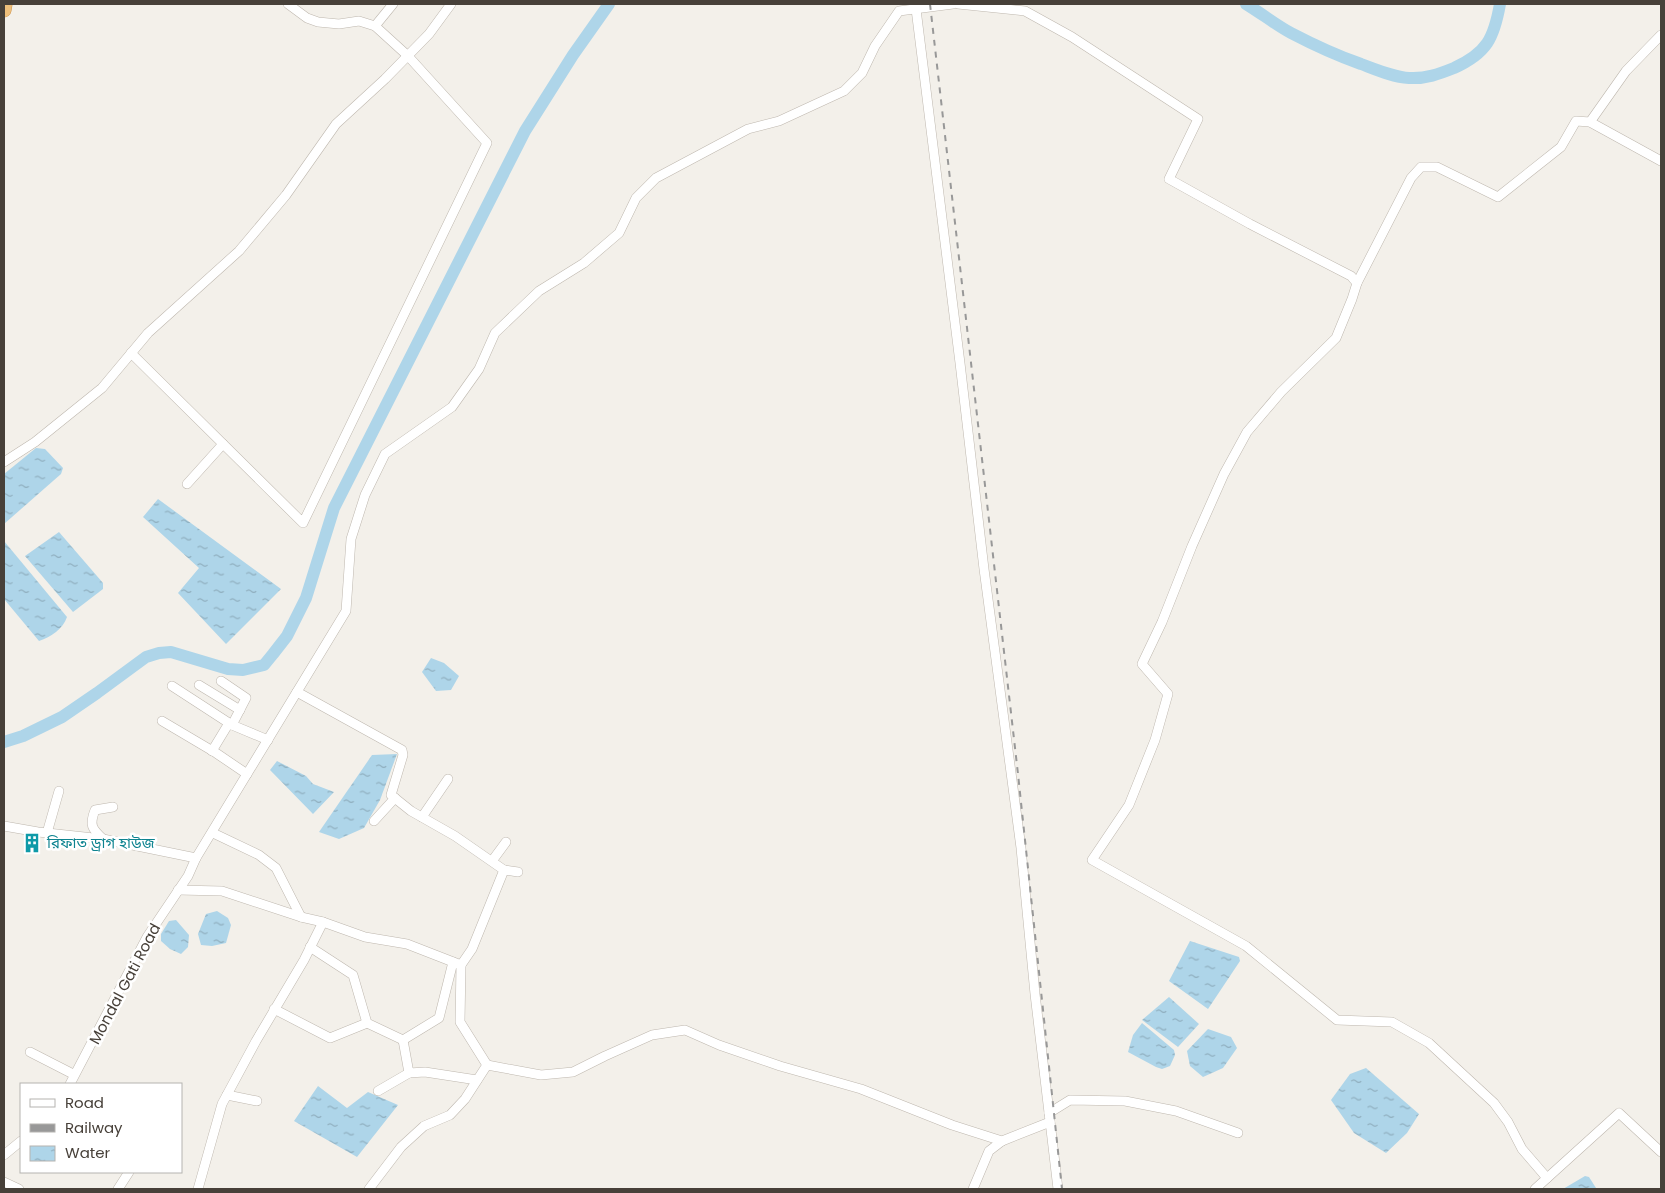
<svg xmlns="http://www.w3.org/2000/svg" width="1665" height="1193" font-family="Poppins,'Noto Sans Bengali',sans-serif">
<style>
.water{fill:url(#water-ripples)}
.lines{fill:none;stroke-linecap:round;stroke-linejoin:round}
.river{stroke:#aed5e9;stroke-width:12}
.minor-casing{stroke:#beb7ae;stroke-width:10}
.highway-casing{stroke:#cc934c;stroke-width:15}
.minor{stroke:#fff;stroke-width:9}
.highway{stroke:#eebf7b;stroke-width:14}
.rail{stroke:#989898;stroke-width:2;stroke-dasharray:6 6;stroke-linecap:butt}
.labels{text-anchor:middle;stroke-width:5;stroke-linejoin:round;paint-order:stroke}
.culture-label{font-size:15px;fill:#0d838f;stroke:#fff;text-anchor:start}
.street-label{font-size:15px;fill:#474039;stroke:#fff}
</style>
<defs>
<pattern id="water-ripples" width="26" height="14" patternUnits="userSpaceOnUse" patternTransform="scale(1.25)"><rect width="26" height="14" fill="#aed5e9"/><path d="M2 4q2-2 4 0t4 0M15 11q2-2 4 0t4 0" fill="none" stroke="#8faebe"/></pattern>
</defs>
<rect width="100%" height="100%" fill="#f3f0ea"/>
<g class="water">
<polygon points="36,448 45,449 63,468 61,474 4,524 4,474"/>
<polygon points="158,499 281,589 226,644 178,593 199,568 143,517"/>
<polygon points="59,532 103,583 103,589 73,612 25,556"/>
<path d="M4 541 67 617C63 629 51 637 39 641L4 599Z"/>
<polygon points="431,658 444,663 459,676 451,690 436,691 422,672"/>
<polygon points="397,754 380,800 364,828 339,839 319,832 372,755"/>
<polygon points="277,761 306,776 313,784 334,792 313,814 270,770"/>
<polygon points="217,911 228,918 231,925 226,943 212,946 201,945 198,934 206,914"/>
<polygon points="176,920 189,935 188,947 181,954 170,949 161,941 161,934 169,921"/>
<polygon points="1190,941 1239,957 1240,961 1208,1009 1169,981"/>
<polygon points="1169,997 1199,1024 1178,1047 1142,1020"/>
<polygon points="1142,1023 1174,1050 1175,1055 1170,1066 1162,1069 1156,1067 1128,1052 1133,1035"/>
<polygon points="1208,1029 1231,1037 1237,1048 1223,1068 1203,1077 1190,1066 1187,1051"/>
<polygon points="1366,1068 1419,1114 1407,1133 1386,1153 1354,1133 1331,1100 1350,1074"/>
<polygon points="318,1086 347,1108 368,1092 398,1105 357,1157 294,1121"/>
<polygon points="1585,1176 1589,1177 1596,1188 1595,1189 1563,1189"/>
</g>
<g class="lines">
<g class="river">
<path d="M1246 4C1261 13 1276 25 1291 33 1314 45 1338 56 1361 64 1377 70 1393 77 1409 78 1426 79 1439 74 1454 68 1487 53 1494 38 1500 4"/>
<polyline points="4,742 23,736 62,717 97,693 146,657 159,653 171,652 228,669 243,670 264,665 273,654 287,636 306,598 334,508 525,131 573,55 609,4"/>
</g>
<defs>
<g id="minor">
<polyline points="958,4 1025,11 1072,37 1198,119 1169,179 1250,224 1351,276 1357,283 1352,299 1336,338 1281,392 1247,432 1224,474 1192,546 1162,622 1142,664 1168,694 1155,740 1129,805 1092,860 1246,946 1337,1020 1392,1022 1429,1043 1494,1103 1508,1122 1522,1149 1547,1178"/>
<polyline points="916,9 960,363 984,569 1021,848 1035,994 1058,1189"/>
<polyline points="375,26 393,4"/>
<polyline points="1590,122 1626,71 1661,35"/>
<polyline points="1357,283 1411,178 1421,167 1437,167 1498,197 1561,147 1576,121 1590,122 1661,161"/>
<polyline points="131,353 303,523 487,143 408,56 375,26 359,21 339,24 318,22 307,18 288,4"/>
<polyline points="4,462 35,442 102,388 148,333 239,251 286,195 336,124 385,79 429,34 451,4"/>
<polyline points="187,484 223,444"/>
<polyline points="221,681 246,698 232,725"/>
<polyline points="199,685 240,710"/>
<polyline points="172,686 232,725 268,740"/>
<polyline points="297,692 402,750 403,755 391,795 411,811 455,836 504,870 472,949 461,965 460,1022 487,1065 465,1099 450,1115 424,1126 401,1147 369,1189"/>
<polyline points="162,721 216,753 247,774"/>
<polyline points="212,751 229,723"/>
<polyline points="422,817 448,779"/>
<polyline points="374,821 395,798"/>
<polyline points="4,826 38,832 103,839 196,858"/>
<polyline points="47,833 59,791"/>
<polyline points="213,833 259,855 276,868 301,917"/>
<path d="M103 839C92 829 89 825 95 810L113 807"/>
<polyline points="492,861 506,842"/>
<polyline points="504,870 518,872"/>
<polyline points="178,890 222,891 301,917 323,922 365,937 407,944 461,965"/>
<polyline points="310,947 353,975 367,1023 403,1040 439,1018 453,962"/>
<polyline points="274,1009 330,1038 367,1023"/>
<polyline points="403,1040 409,1073 425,1072 477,1080"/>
<polyline points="30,1052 73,1074"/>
<polyline points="487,1065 541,1075 573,1072 605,1056 652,1035 685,1030 719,1045 780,1066 861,1089 952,1125 1002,1141 1050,1122"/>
<polyline points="70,1084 147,937 188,876 196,858 346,611 351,539 365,495 385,454 452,407 479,369 495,333 539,291 584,263 619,233 636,198 656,178 748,129 779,121 844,91 862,73 875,46 899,11 953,4"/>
<polyline points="378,1091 409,1073"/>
<polyline points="227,1095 257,1101"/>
<polyline points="1049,1113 1070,1100 1125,1101 1176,1111 1238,1133"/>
<polyline points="4,1155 21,1141"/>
<polyline points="4,1182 19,1189"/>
<polyline points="118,1189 129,1172"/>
<polyline points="198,1189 222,1104 256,1041 304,960 323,922"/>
<polyline points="973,1189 989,1151 1002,1141"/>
<polyline points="1535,1189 1619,1113 1661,1152"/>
</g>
<polyline id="highway" points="4,10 5,4"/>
</defs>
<use href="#minor" class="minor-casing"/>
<use href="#highway" class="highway-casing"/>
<use href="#minor" class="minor"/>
<use href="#highway" class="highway"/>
<polyline class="rail" points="930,4 1018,774 1062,1189"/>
</g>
<defs>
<symbol id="building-bare" viewBox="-9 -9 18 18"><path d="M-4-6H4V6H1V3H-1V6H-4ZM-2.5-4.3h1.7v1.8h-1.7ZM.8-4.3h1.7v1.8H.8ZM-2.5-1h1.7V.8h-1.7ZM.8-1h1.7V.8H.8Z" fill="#0f9aa8" stroke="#fff" stroke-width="2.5" paint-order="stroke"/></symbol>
</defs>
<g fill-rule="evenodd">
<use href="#building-bare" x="18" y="829" width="28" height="28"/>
</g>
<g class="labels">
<g class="culture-label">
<text x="47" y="848">রিফাত ড্রাগ হাউজ</text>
</g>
<g class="street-label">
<text transform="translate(125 984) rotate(-62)" y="5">Mondal Gati Road</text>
</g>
</g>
<rect width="1665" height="1193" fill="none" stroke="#474039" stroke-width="10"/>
<rect x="20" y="1083" width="162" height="90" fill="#ffffff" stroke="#b5b3b0"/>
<rect x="30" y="1099" width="25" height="8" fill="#ffffff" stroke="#b5b3b0"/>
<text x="65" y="1108" font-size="15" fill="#474039">Road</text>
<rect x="30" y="1124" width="25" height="8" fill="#989898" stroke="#b5b3b0"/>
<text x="65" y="1133" font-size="15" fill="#474039">Railway</text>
<rect x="30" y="1146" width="25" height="15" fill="url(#water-ripples)" stroke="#b5b3b0"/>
<text x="65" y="1158" font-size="15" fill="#474039">Water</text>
</svg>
